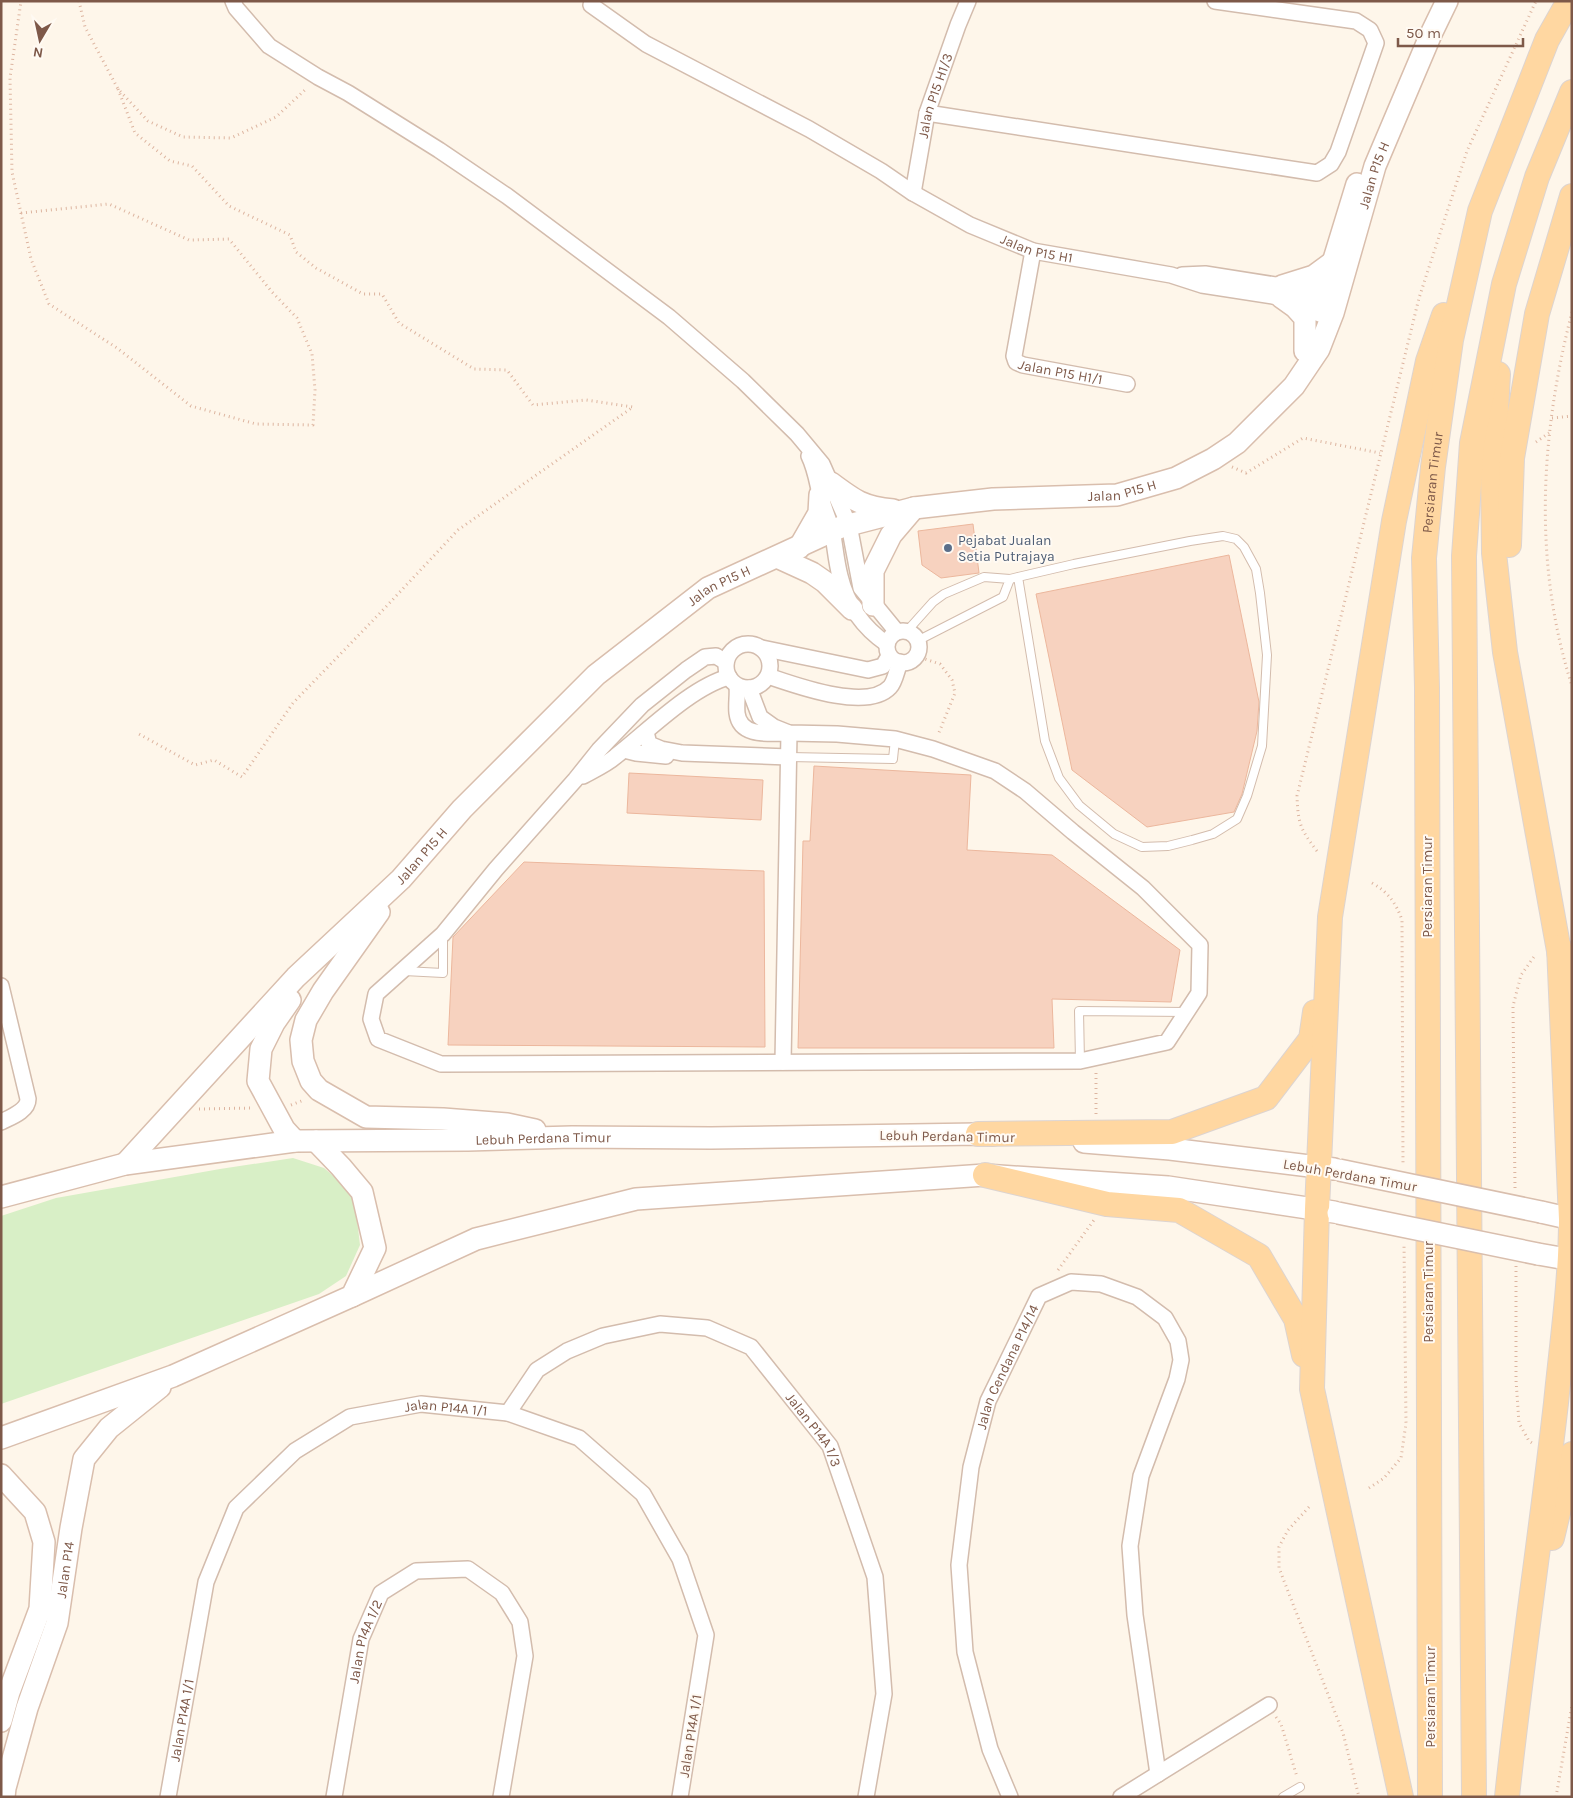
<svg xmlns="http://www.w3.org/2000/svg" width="1573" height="1798" font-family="Karla,sans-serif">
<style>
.green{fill:#d8efc6}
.building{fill:#f7d2bf;stroke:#ecb79d}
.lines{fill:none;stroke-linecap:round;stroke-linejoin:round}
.lane-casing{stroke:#d3bcad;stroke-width:10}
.street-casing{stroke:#d3bcad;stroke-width:18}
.secondary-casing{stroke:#d9bead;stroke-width:24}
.primary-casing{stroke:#ddd4d0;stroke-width:26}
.path{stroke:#ddb5a0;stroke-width:3;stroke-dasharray:1 4;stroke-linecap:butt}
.lane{stroke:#fff;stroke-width:8}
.street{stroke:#fff;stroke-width:15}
.secondary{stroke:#fff;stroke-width:21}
.primary{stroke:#ffd7a1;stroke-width:24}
.secondary-bridge-casing{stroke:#d9bead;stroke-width:24;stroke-linecap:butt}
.secondary-bridge{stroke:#fff;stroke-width:21}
.service-dot{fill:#5c6f8a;stroke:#fffaf3;stroke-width:2}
.labels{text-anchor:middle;stroke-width:4;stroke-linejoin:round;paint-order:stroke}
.street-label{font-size:14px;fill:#7e5949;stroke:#fffaf3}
.service-label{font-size:14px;fill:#4e5e75;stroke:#fffaf3;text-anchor:start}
</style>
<rect width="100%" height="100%" fill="#fef6ea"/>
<polygon class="green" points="293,1158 324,1168 351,1191 356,1212 360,1245 346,1276 319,1294 1,1404 1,1216 56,1198 220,1169"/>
<g class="building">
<polygon points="973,524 979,573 941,578 922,565 918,531"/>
<polygon points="1229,555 1259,702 1257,731 1242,794 1234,812 1147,827 1072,770 1036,594"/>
<polygon points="814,766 971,775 967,850 1052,855 1180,950 1171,1002 1052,999 1054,1048 798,1048 803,841 810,841"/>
<polygon points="629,773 763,780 761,820 627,813"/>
<polygon points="524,862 764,871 765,1047 448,1045 453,937"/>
</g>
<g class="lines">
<defs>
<g id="lane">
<polyline points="1010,579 1018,577 1074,564 1190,541 1223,536 1236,539 1244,547 1256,569 1260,593 1267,655 1262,746 1247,796 1237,819 1213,834 1192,840 1168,846 1142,847 1114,834 1079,805 1059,778 1045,741 1018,577"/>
<polyline points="907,631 933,602 944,594 984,577 1010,579 1003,597 917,641"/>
<polyline points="789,757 893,759 895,739"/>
<polyline points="404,971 443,973 443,936"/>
<polyline points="1080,1061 1079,1011 1186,1012"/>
<polyline points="1283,1797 1300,1787"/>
</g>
<g id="street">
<polyline points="233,1 236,8 269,46 318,77 348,93 439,150 507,196 669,317 743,381 797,434 822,464 849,525 861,588 897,632"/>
<path id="s1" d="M591 5 646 44 809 129 881 171 913 193 970 225 1033 251 1171 275 1202 285 1330 305"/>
<polyline points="927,113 1317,173 1331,164 1338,152 1376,43 1370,30 1356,21 1215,1"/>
<path id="s2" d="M913 193 927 113 958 25 968 1"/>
<path id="s3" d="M1033 251 1014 356 1016 362 1023 365 1127 384"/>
<polyline points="1182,275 1205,274 1333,294"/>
<path d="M809 456C815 468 817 481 820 494 823 506 828 518 832 530 835 545 836 561 840 576 847 605 862 627 887 644"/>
<circle cx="903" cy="647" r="16"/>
<circle cx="748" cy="666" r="22"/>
<polyline points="762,648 868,670 883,666 889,656"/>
<polyline points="726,662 716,656 705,657 686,670 642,705 599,750 575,780 496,869 443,934 376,994 371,1019 378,1039 441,1064 1080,1061 1167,1042 1199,993 1200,945 1143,888 1073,832 1025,791 995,771 933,749 895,739 837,734 789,733 774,727 760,717 749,688"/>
<path d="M768 676C795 685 867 712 890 687 895 682 897 669 900 662"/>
<path d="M737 686C738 695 736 704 737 713 740 738 770 733 789 733L783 1062"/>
<polyline points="646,732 649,744 661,749 682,753 789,757"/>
<polyline points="624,750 636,753 666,756"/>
<path d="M583 776C594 770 607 764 616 756 647 732 691 687 729 677"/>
<path d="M1 986 28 1099C28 1111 11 1117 1 1122"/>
<path id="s4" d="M508 1413 537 1370 567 1351 603 1336 660 1324 707 1328 751 1347 830 1446 875 1577 884 1694 866 1797"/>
<path id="s5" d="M168 1797 206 1582 236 1508 295 1451 350 1417 421 1404 508 1413 579 1438 643 1494 680 1559 706 1635 680 1797"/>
<path id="s6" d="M334 1797 361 1639 381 1593 416 1571 468 1569 502 1593 520 1622 525 1656 501 1797"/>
<path id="s7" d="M1010 1797 990 1749 965 1652 959 1565 971 1467 988 1401 1039 1296 1071 1282 1101 1284 1137 1297 1165 1318 1178 1341 1181 1360 1177 1379 1141 1476 1130 1546 1135 1615 1158 1774"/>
<polyline points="1121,1797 1269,1705"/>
</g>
<g id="secondary">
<polyline points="1282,286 1314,276 1333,262"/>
<polyline points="1281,297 1295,307 1305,318 1305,351"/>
<polyline points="1320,311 1324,292 1357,184"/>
<path d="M831 483C855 501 863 507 893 510"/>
<polyline points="799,548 819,513 820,495"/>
<polyline points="777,557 812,573 825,582 852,609"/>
<polyline points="873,605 873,571 891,535 914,508"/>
<polyline points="379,912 323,991 306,1020 301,1040 303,1061 311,1081 319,1090 366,1117 443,1119 507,1124 535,1130"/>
<polyline points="290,1000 274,1023 261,1049 258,1081 284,1129 295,1141"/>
<polyline points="1084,1142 1170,1149 1334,1169"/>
<path id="s8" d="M125 1164 296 977 401 879 462 809 596 675 708 588 841 527 914 508 993 499 1117 495 1176 478 1213 459 1237 443 1294 386 1319 349 1333 313 1375 166 1431 34 1447 1"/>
<path id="s9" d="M1 1197 125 1164 295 1141 468 1140 572 1137 711 1138 978 1134 993 1135"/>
<polyline points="1541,1212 1572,1219"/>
<polyline points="1538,1254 1572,1260"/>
<polyline points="352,1296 476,1239 636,1199 985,1175 1168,1187 1334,1212"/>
<polyline points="1,1438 173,1376 352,1296 375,1248 362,1192 341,1167 316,1141"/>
<polyline points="1,1475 35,1512 44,1542 40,1609 9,1692 1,1721"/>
<path id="s10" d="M4 1797 5 1788 27 1708 57 1623 71 1528 84 1459 109 1428 160 1387"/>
</g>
<g id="primary">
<polyline points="1498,374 1493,470 1494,553 1505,652 1561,962"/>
<polyline points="1509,545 1512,458 1537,314 1572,196"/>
<polyline points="978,1134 1172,1132 1266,1098 1311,1039 1315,1012"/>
<polyline points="985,1175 1107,1204 1179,1210 1259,1256 1296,1319 1304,1355"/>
<polyline points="1552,1538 1572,1454"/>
<polyline points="1401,1797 1312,1389 1317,1209 1330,917 1394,521 1428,361 1444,315"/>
<path id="s11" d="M1430 1797 1427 688 1424 558 1433 467 1451 340 1480 211 1547 40 1569 1"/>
<polyline points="1474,1797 1464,556 1472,443 1504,284 1537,177 1572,92"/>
<path d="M1507 1797C1521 1665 1541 1535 1556 1403 1562 1342 1571 1281 1571 1219L1559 947"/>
</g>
</defs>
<use href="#lane" class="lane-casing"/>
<use href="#street" class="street-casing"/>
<use href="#secondary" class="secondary-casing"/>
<use href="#primary" class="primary-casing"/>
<g class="path">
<polyline points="79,1 85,27 118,89 148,121 183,137 231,138 276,117 307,88"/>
<polyline points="118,89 135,133 170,161 192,166 229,206 290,235 296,252 316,268 363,294 382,294 399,323 474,369 507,370 533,405 586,400 633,407 458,530 382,611 293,703 242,777 214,760 195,765 139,734"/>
<polyline points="21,213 109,204 189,240 229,239 272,292 297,318 312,354 315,390 313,425 256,424 191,406 117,348 49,304 31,259 12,172 10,78 21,1"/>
<path d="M1572 312C1540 436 1533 564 1572 686"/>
<polyline points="1552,418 1572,416"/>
<polyline points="1536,442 1549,433"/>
<polyline points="1232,467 1246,473 1303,438 1380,453"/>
<polyline points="916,656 940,664 952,680 955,693 938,735"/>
<path d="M1317 851C1300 829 1298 823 1297 796L1419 298 1467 151 1536 1"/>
<path d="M1372 883C1388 892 1396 903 1402 920L1403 1165"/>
<polyline points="1096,1073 1096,1115"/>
<polyline points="291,1105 304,1100"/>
<polyline points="199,1109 253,1108"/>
<polyline points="1515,1188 1513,1006 1521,975 1536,954"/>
<polyline points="1516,1266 1516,1380 1519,1423 1529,1441 1532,1443"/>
<polyline points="1058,1270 1094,1220"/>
<polyline points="1369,1488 1384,1478 1401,1458 1406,1423 1404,1244"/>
<polyline points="1309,1507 1288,1530 1279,1547 1279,1568 1343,1733 1359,1797"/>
<polyline points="1276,1717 1281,1724 1297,1777"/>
<polyline points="1556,1797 1572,1705"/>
</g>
<use href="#lane" class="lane"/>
<use href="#street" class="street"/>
<use href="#secondary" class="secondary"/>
<use href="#primary" class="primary"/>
<defs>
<g id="secondary-bridge">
<polyline points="1339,1170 1541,1212"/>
<polyline points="1338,1213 1538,1254"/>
</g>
</defs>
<use href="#secondary-bridge" class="secondary-bridge-casing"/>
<use href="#secondary-bridge" class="secondary-bridge"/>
</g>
<circle class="service-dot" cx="948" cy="548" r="5"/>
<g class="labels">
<g class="street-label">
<text dy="5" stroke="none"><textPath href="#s2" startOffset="100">Jalan P15 H1/3</textPath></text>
<text dy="5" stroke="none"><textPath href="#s8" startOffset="1686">Jalan P15 H</textPath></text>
<text dy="5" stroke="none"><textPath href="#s1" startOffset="510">Jalan P15 H1</textPath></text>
<text dy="5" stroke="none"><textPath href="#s3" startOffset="159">Jalan P15 H1/1</textPath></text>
<text dy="5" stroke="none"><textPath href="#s11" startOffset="1315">Persiaran Timur</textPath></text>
<text dy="5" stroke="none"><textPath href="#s8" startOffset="1252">Jalan P15 H</textPath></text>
<text dy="5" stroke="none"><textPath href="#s8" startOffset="832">Jalan P15 H</textPath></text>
<text dy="5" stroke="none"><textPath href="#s8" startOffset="428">Jalan P15 H</textPath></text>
<text transform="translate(1427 887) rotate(-90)" y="5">Persiaran Timur</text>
<text transform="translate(947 1136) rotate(1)" y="5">Lebuh Perdana Timur</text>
<text dy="5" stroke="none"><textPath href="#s9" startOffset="548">Lebuh Perdana Timur</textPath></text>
<text transform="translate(1350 1175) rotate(10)" y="5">Lebuh Perdana Timur</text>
<text transform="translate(1428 1292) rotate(-90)" y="5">Persiaran Timur</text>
<text dy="5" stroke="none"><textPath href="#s7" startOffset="445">Jalan Cendana P14/14</textPath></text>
<text dy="5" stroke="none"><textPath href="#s5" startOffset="542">Jalan P14A 1/1</textPath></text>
<text dy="5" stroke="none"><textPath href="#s4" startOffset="384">Jalan P14A 1/3</textPath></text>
<text dy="5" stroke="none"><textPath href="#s10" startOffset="236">Jalan P14</textPath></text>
<text dy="5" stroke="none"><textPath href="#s6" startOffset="159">Jalan P14A 1/2</textPath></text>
<text transform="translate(1430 1697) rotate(-90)" y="5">Persiaran Timur</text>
<text dy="5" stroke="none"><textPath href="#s5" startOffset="78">Jalan P14A 1/1</textPath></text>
<text transform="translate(690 1736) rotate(-81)" y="5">Jalan P14A 1/1</text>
</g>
<g class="service-label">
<text x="958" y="545">Pejabat Jualan<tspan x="958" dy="16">Setia Putrajaya</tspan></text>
</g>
</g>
<rect width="1573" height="1798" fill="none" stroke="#7e5949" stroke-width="5"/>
<g transform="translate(40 40) rotate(189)" stroke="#fffaf3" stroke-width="4" paint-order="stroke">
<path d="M0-4L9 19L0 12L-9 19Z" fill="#7e5949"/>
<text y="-8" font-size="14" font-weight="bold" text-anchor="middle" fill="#7e5949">N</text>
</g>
<path d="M1398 38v8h125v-8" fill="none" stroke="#7e5949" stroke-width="2.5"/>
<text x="1406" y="38" font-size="15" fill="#7e5949" stroke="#fffaf3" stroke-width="4" paint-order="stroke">50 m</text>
</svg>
